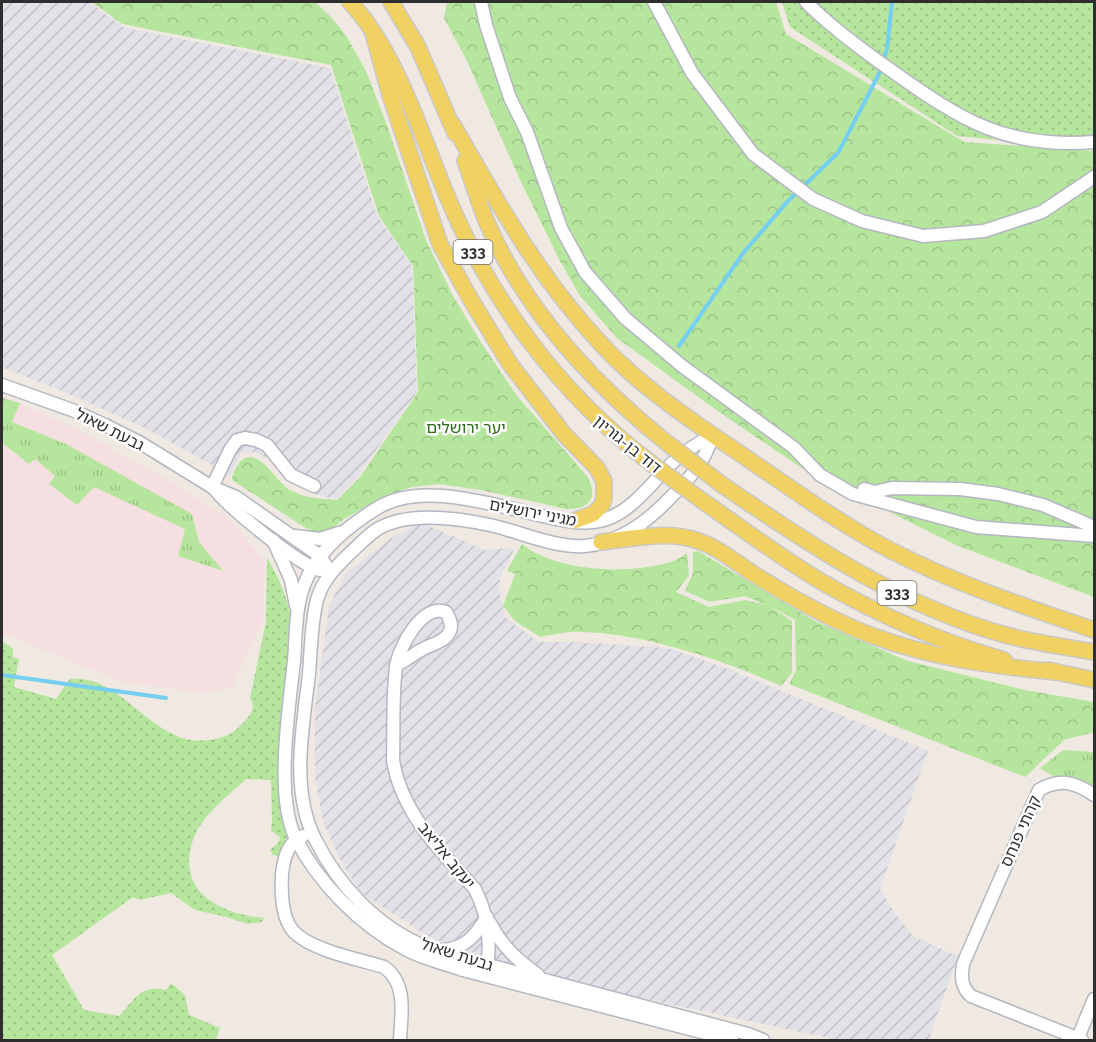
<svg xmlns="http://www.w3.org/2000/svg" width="1096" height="1042" font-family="Raleway,'Noto Sans Hebrew',sans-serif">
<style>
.industrial{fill:url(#industrial-furrows)}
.medical{fill:#f5dfe0}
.grass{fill:url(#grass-dots)}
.forest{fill:url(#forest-crowns)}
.park{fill:url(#park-tufts)}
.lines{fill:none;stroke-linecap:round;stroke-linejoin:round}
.stream{stroke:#75cff0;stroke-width:4}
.minor-casing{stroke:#b4b7c1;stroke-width:15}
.major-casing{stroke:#c9c9c9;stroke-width:18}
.minor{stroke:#fff;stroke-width:12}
.major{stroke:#f2d163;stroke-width:15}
.major-bridge-casing{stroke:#c9c9c9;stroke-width:18;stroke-linecap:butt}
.major-bridge{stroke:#f2d163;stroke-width:15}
.labels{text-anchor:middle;stroke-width:5;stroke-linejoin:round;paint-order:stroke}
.shield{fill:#fff;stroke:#6d6d6d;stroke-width:1.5}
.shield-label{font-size:15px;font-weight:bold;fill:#2e2e2e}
.park-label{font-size:16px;fill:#2c6e1b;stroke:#fff}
.street-label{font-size:16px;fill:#2e2e2e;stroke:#fff}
</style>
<defs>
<pattern id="industrial-furrows" width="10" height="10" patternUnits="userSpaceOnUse" patternTransform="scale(1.5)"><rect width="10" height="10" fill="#e3e1e8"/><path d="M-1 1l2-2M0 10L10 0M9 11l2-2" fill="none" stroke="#c3c1c7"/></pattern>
<pattern id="grass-dots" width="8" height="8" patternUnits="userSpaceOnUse" patternTransform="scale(1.5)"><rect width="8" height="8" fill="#b6e59e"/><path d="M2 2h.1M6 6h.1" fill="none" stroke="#9dc588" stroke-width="1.8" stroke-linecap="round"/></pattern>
<pattern id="forest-crowns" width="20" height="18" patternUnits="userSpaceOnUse" patternTransform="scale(1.5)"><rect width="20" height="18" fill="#b6e59e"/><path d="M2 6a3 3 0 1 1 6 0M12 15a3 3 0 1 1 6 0" fill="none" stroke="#9dc588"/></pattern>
<pattern id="park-tufts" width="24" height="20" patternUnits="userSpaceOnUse" patternTransform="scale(1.5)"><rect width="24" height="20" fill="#b6e59e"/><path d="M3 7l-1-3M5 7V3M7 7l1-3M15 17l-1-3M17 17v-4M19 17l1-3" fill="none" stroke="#9dc588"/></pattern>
</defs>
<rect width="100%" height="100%" fill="#efe9e1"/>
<g class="industrial">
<polygon points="2,2 89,2 125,28 330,68 377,216 400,248 412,267 417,392 358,476 336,499 317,495 296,484 276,463 255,452 241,453 230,475 145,428 69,394 2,367"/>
<polygon points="419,522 485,550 515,548 500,577 499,590 505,617 538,642 575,642 668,648 728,669 928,751 880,889 896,915 914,937 958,956 930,1036 931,1040 838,1040 609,991 471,955 426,935 361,893 343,865 324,825 315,779 315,709 329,606 346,573 390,539"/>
</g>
<polygon class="medical" points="2,398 20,403 76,429 172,482 227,518 265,560 263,620 233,685 209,694 122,682 2,633"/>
<g class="grass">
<polygon points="782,2 1094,2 1094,147 1040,144 957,136 790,27"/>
<path d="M267 558C280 579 287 598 292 622L288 833 281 857 273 855 270 850 279 842 280 837 271 831 272 819 271 780 246 779C231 793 201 817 194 837 174 890 218 914 264 918L262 922 248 924 226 917 195 910 171 893 140 900 133 897 52 955 84 1010 119 1016C134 1000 141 984 166 990L171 983 185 995 189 1015 220 1028 216 1040H2V641L13 649V657L19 659 14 687 56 699 70 679C124 673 152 748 209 740 222 738 232 735 241 725 249 718 257 708 250 698L266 622Z"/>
</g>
<g class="forest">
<path d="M92 2H315L332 18 347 37 366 71 388 128 426 240 452 294 482 344 517 396 587 476C599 497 590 510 566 509L481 490 439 484 412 487 386 495 344 519 330 530 323 532 313 531 304 527 232 480C233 473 236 465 242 460 259 446 277 484 292 491 305 498 323 499 337 500L360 477 418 392 413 266 379 216 331 65 122 24Z"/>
<polygon points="447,2 776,2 786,34 964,142 1094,151 1094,597 958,546 803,469 712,407 617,338 580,296 560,261 521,182 466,59 444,18"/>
<path d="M522 544C555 571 626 575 666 563 674 562 681 557 687 553L689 576 676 592 709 607 745 600 766 605 745 596 710 602 685 591 693 573V552L698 551 815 621 908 661 1025 690 1094 702V732L1064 740 1025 777 789 684 796 671 795 620 768 605 792 621V673L781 686C726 661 643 633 582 632 568 631 554 635 540 637L515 621 503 606 515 574 507 571Z"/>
</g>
<g class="park">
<polygon points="2,398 20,403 12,422 66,444 192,514 199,542 223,571 178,556 185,529 94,487 77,505 49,484 55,476 35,459 29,464 2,443"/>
<polygon points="1063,750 1094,752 1094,788 1073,778 1055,777 1040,768"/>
</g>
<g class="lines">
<g class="stream">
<polyline points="679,346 744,252 788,201 838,153 879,74 887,49 892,2"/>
<polyline points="2,675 166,698"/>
</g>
<defs>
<g id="minor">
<polyline points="481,2 486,25 510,98 527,132 561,228 585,272 625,318 682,366 793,447 820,475 853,494 976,527 1094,536"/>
<polyline points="654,2 692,73 753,154 813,199 862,221 923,236 984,231 1042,212 1094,177"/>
<path d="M806 2C832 28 862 50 892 71 961 120 1006 149 1094 142"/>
<polyline points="2,385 72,410 105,425 139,442 212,487 236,497 320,556 330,572"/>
<path d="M713 435C703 466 690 477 669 499 647 522 618 543 585 546 554 548 521 532 490 525 457 518 406 511 376 530 366 537 357 547 348 555 335 568 322 581 317 600 311 623 311 650 309 674 303 727 290 789 315 839 338 885 377 927 426 947 439 952 453 955 466 959L748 1034 763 1040"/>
<path d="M713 435C698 443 685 451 673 462 651 483 631 514 600 521 582 525 560 520 543 516 496 506 424 481 379 507 349 525 316 552 304 585 295 609 296 637 294 661 289 709 275 794 295 837 318 883 360 925 405 949 423 959 443 963 463 970L732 1040"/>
<polyline points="212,487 230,450 237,440 245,438 256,440 267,445 291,475 314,486"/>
<polyline points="864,489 874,492 892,488 960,489 998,494 1043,505 1094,527"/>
<path d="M216 491C231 509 300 566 320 570"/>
<polyline points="295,536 320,539 342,532"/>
<polyline points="273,540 291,580 296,606"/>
<path d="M396 665C406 661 412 655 421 650 431 644 446 642 450 631 453 624 449 618 446 612 422 603 399 647 396 667 392 697 394 729 393 760 401 812 441 852 475 889 488 915 492 942 486 971"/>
<path d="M303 836C287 843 284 858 282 874 281 892 281 918 294 932 313 951 358 959 384 967 408 984 401 1015 400 1040"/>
<path d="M490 923C502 946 517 960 538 975"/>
<path d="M442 950C465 949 476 935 487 917"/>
<polyline points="1077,1040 1094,999"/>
<path d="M1082 1040 971 996C961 987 961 977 963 964L1039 790C1060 778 1075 782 1094 795"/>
</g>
<g id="major">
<path d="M350 2C396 51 421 134 447 196 491 302 561 395 652 464"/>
<polyline points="391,2 418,47 455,133"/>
<polyline points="373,33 390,95 440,244 471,300 510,364 564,434 597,468 604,481 604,498 602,505 593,514 574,521"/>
<path d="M453 125C499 205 539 278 603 346 642 388 692 421 739 453 788 486 838 523 892 551 956 584 1026 607 1094 630"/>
<path d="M465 161C472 180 478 199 485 218 523 309 591 382 667 443"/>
<path d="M721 484C811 546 902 607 1009 636 1037 643 1066 647 1094 652"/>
<path d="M704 502C743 529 781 558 822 582 879 615 941 642 1004 660"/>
<path d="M601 542C630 539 664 531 692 539 716 545 735 562 755 575 792 598 832 621 873 636 932 658 993 666 1056 672"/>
<polyline points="1048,670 1094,680"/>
</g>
</defs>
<use href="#minor" class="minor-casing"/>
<use href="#major" class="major-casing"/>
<use href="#minor" class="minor"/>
<use href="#major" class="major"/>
<defs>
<g id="major-bridge">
<polyline points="667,443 721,484"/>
<polyline points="652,464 704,502"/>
</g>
</defs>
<use href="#major-bridge" class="major-bridge-casing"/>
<use href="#major-bridge" class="major-bridge"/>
</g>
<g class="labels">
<g class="shield">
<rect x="453.5" y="240" width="39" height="24" rx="4.5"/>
<rect x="877.5" y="581" width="39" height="24" rx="4.5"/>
</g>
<g class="shield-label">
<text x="473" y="257">333</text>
<text x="897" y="598">333</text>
</g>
<g class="park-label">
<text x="466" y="433">יער ירושלים</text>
</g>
<g class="street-label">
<text transform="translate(110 429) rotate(27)" y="6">גבעת שאול</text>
<text transform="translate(628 444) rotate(39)" y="6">דוד בן-גוריון</text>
<text transform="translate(533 512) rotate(11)" y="6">מגיני ירושלים</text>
<text transform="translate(1020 831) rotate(-66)" y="6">קהתי פנחס</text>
<text transform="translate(447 855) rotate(51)" y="6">יעקב אליאב</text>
<text transform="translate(457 954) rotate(18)" y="6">גבעת שאול</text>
</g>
</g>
<rect width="1096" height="1042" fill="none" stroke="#2e2e2e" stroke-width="6"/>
</svg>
